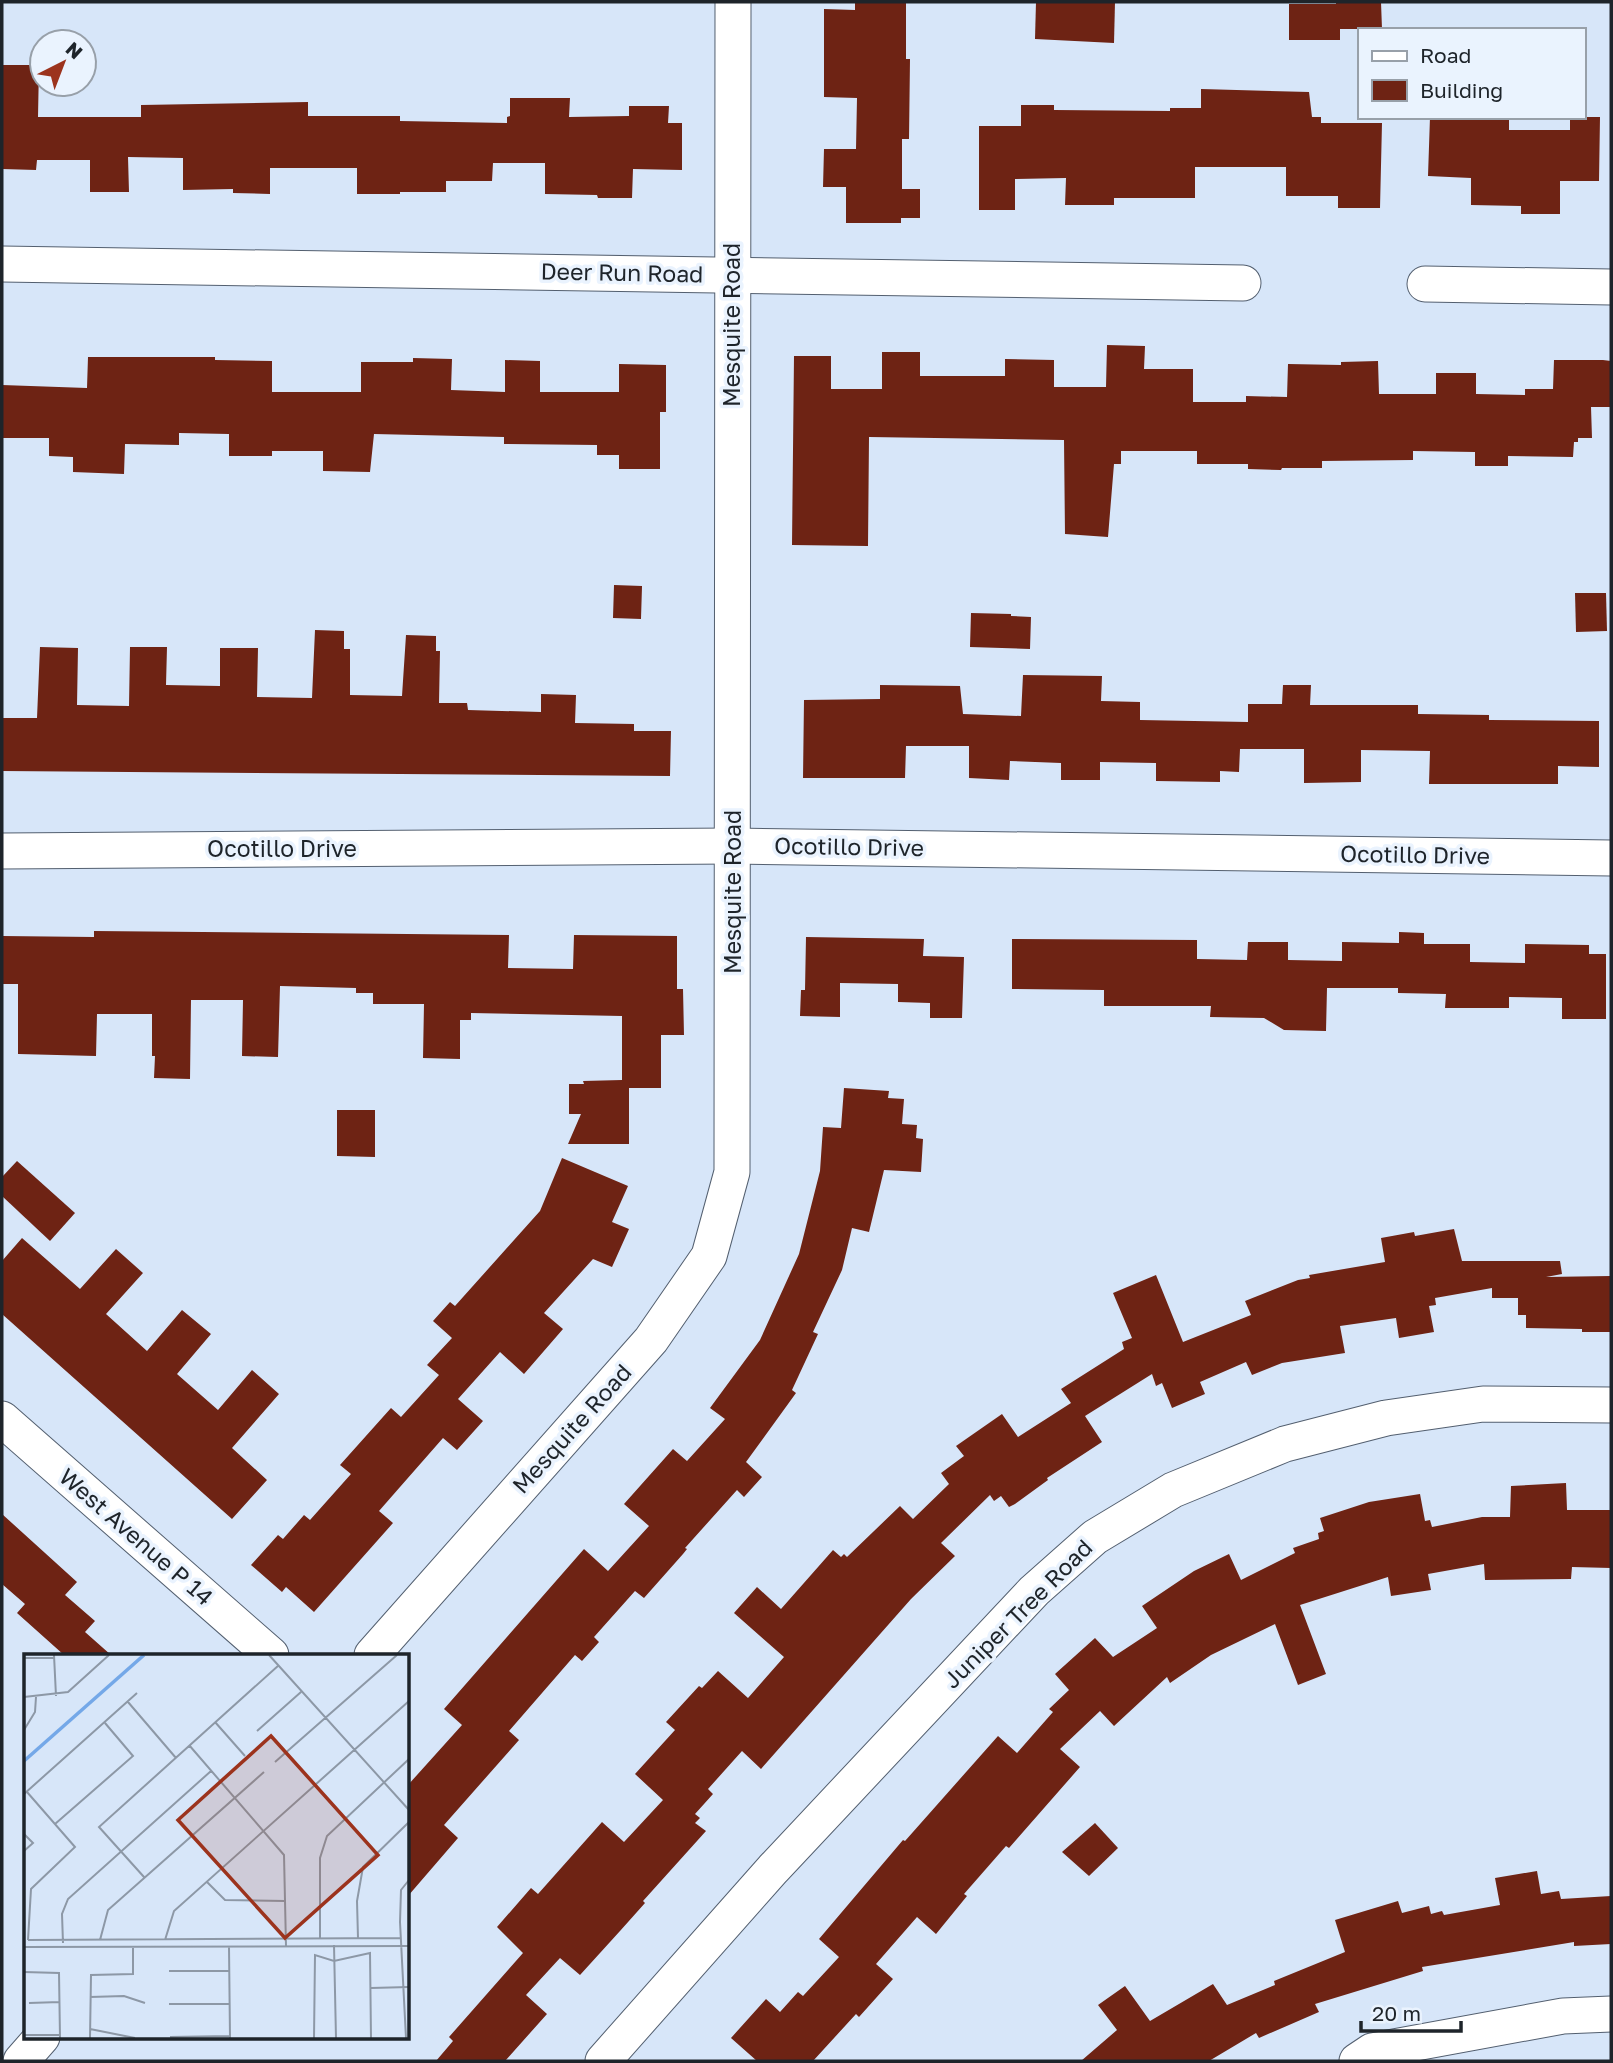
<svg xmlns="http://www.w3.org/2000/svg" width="1613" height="2063" font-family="'Golos Text',sans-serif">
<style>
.building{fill:#6e2314}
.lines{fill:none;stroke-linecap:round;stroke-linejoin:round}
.minor-casing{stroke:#535f6f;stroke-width:37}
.minor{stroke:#fff;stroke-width:35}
.labels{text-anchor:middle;stroke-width:7;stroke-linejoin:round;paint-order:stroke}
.street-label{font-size:23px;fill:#1e242a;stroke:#eaf3fe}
.inset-river{fill:none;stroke:#74a8e8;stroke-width:3.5}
.inset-road{fill:none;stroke:#8d98a6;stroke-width:2}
.view{fill:#9c331d;fill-opacity:0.15;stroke:#9c331d;stroke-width:3.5}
.inset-edge{fill:none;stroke:#1e242a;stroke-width:3.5}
</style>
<rect width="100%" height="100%" fill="#d7e6f9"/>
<g class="building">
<polygon points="855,2 906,2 906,59 910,59 909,139 902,139 902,189 920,189 920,218 901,218 901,223 846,223 846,187 823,187 824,149 856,149 857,98 824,97 824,9 855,10"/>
<polygon points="1036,2 1115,2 1114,43 1035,39"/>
<polygon points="1336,2 1381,2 1382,29 1340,29 1340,40 1289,40 1289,4 1336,4"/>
<polygon points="2,65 39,65 38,117 141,117 141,105 308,102 308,116 400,116 400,121 507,123 507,117 510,116 510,98 570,98 569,117 629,116 629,106 669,106 668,123 682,123 682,170 633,169 632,198 598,198 597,195 545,194 545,163 493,163 492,181 446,181 446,192 400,192 400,194 357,194 357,168 270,168 270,194 233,193 233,189 183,190 183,158 128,157 129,192 90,192 90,160 37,160 36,170 2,169"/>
<polygon points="1201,89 1309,92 1312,117 1321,117 1321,123 1382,123 1380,208 1338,208 1338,196 1286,196 1286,167 1195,167 1195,198 1114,198 1114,205 1065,205 1066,178 1015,179 1015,210 979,210 979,126 1021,126 1021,105 1054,105 1054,110 1170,111 1170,108 1201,108"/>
<polygon points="1430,117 1509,117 1509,130 1570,130 1570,117 1600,117 1599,181 1560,181 1560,214 1521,214 1521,206 1471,205 1471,178 1428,176"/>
<polygon points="1107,345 1145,346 1144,369 1193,369 1193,402 1246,402 1246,396 1287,397 1288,364 1341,365 1341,362 1378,361 1379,394 1436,394 1436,373 1476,373 1476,394 1525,395 1525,389 1553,389 1554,360 1603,360 1611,361 1611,407 1591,407 1592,438 1578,438 1578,442 1574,442 1573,457 1508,456 1508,466 1475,466 1475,452 1413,451 1413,460 1322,461 1322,468 1282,468 1281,470 1248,469 1248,464 1197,464 1197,451 1121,451 1121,464 1114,464 1108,537 1065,534 1064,440 869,437 868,546 792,545 794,356 831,356 831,389 882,389 882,352 920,352 920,376 1005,376 1005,359 1054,360 1054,387 1106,387"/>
<polygon points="88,357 215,357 215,360 272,361 272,392 361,392 361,362 413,362 413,358 452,359 451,390 505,392 505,360 540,361 540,392 619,392 619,364 666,365 666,412 660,412 660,469 619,469 619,455 597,455 597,445 504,444 504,437 374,434 370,472 323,471 323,451 272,451 272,456 229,456 229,434 179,433 179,445 125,444 124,474 73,472 73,457 49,456 49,438 2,438 2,385 87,388"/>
<polygon points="614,585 642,586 641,619 613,618"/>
<polygon points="1575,593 1606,593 1607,631 1576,632"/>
<polygon points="971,613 1011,614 1011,616 1031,617 1030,649 970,647"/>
<polygon points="315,630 344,631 344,649 350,649 350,695 402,696 406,635 436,636 436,651 440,651 439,703 467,703 468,710 541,712 541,694 576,695 575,723 634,724 634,731 671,731 670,776 2,771 2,718 37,718 40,647 78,648 77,705 129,706 130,647 167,647 166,685 220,686 220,648 258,648 257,697 312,698"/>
<polygon points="1023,675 1102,676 1101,701 1140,702 1140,720 1248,722 1248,704 1282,704 1283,685 1311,685 1310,705 1418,705 1418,714 1489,715 1489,720 1599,721 1599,767 1558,766 1558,784 1429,784 1430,751 1361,750 1361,782 1304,783 1304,749 1240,749 1239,772 1220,771 1220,782 1156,781 1156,763 1100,762 1100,780 1061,780 1061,763 1010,761 1009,780 969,778 969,746 906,746 905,778 803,778 804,700 880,699 880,685 960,686 963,714 1021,716"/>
<polygon points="94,931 509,935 508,968 573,969 574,935 677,936 677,989 683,989 684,1035 661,1035 661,1088 629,1088 629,1144 568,1144 581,1114 569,1114 569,1084 584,1084 583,1081 622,1080 622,1016 471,1013 471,1020 460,1020 460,1059 423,1058 424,1004 373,1004 373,993 356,993 356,988 280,986 278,1057 242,1056 243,1000 191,1000 190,1079 154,1078 155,1056 152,1056 152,1014 97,1014 96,1056 18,1054 18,984 2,984 2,936 94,937"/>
<polygon points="1399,932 1424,933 1424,944 1470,944 1470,962 1525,963 1525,944 1589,945 1589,954 1606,954 1606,1019 1562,1019 1562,998 1509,997 1509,1008 1445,1008 1446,994 1398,993 1398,988 1327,988 1326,1031 1284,1030 1264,1018 1210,1017 1211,1006 1104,1006 1104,990 1012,989 1012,939 1197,940 1197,959 1247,960 1248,942 1288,942 1288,960 1342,961 1342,942 1399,943"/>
<polygon points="806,937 924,939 923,956 964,957 962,1018 930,1018 930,1003 898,1002 898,984 840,983 840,1017 800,1016 801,990 805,990"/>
<polygon points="844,1088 889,1091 888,1098 904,1099 902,1124 917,1125 916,1138 923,1139 921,1172 884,1170 869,1232 852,1228 842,1270 813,1332 818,1334 792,1390 796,1393 746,1462 762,1477 744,1497 737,1490 685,1548 687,1549 683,1554 644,1598 635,1591 594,1637 599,1642 582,1661 575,1655 509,1731 519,1740 444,1825 458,1838 408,1896 408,1785 462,1725 444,1709 584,1549 608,1571 649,1526 624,1504 673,1449 687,1461 725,1419 710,1408 760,1340 799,1254 820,1171 823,1127 841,1128"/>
<polygon points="337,1110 375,1110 375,1157 337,1156"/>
<polygon points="562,1158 628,1186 612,1222 629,1229 612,1267 593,1259 544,1313 563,1329 524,1374 500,1352 458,1399 483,1421 457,1450 443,1438 400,1487 379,1511 393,1523 314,1612 286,1587 282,1592 251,1565 278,1535 283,1539 304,1515 310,1520 351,1474 340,1465 391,1408 401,1417 439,1375 427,1365 452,1338 433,1321 450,1302 455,1306 540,1211"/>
<polygon points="17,1161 75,1213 50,1241 2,1196 2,1177"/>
<polygon points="1454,1229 1462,1261 1560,1261 1562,1274 1546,1277 1611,1276 1611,1332 1582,1332 1582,1329 1526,1328 1526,1315 1518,1315 1518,1298 1492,1298 1492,1288 1435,1298 1436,1305 1429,1306 1434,1332 1399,1338 1396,1318 1340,1326 1345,1353 1282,1363 1252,1375 1246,1362 1200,1382 1205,1394 1172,1408 1162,1383 1156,1386 1152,1374 1085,1416 1102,1442 1047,1478 1048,1480 1015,1504 1009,1507 1001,1496 994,1501 990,1495 941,1543 955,1556 911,1599 761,1769 742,1751 708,1789 713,1794 695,1814 700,1818 695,1823 706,1831 643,1901 645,1903 620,1931 580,1975 560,1958 526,1995 547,2014 505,2061 436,2061 453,2041 449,2037 523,1953 497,1927 531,1888 538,1894 602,1822 624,1842 663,1800 635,1774 675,1730 666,1722 699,1686 702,1688 718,1671 748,1698 784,1657 734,1613 757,1587 781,1609 833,1550 841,1557 844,1554 847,1557 900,1506 913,1519 949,1484 941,1473 964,1456 956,1446 1002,1414 1018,1437 1071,1403 1061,1389 1124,1349 1122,1342 1132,1338 1113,1293 1156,1275 1183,1342 1251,1315 1245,1301 1298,1280 1310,1278 1309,1275 1385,1262 1381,1238 1414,1232 1415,1236"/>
<polygon points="22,1238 80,1289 116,1249 143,1273 106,1314 147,1351 182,1310 211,1334 177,1374 218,1410 252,1370 279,1394 232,1448 267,1480 232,1519 2,1314 2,1261"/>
<polygon points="1566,1483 1567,1510 1611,1510 1611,1568 1572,1567 1571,1579 1485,1580 1484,1564 1428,1574 1431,1590 1391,1596 1388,1577 1300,1605 1326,1674 1298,1685 1275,1624 1211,1655 1170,1683 1167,1677 1114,1726 1100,1711 1060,1749 1080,1767 1009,1848 1006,1846 964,1894 967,1896 936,1934 917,1917 876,1964 893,1979 859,2017 856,2014 813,2061 757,2061 731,2038 766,1999 780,2012 798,1992 803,1996 839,1957 819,1939 903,1840 905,1841 998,1736 1017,1753 1053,1712 1049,1709 1069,1690 1055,1674 1095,1638 1113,1657 1157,1628 1142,1606 1194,1571 1229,1554 1241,1580 1295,1553 1293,1548 1319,1539 1318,1533 1324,1531 1320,1518 1369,1502 1420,1494 1425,1521 1430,1520 1432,1527 1482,1517 1510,1517 1511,1486"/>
<polygon points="2,1514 77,1582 65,1595 95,1621 85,1632 111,1655 64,1655 17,1613 25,1604 2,1584"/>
<polygon points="1095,1823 1118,1848 1089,1876 1062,1852"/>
<polygon points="1537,1871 1541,1894 1559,1891 1561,1899 1611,1896 1611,1944 1574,1946 1574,1942 1422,1967 1423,1971 1315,2004 1319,2012 1259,2038 1256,2033 1209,2061 1081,2061 1117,2030 1098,2005 1125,1986 1150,2021 1213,1984 1227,2005 1275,1985 1274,1981 1345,1952 1335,1920 1398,1901 1402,1913 1429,1906 1431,1914 1442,1911 1444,1915 1500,1905 1495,1878"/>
</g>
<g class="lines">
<defs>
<g id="minor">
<polyline points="2,264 1243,283"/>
<polyline points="1425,284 1611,287"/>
<polyline points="2,851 733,846 1611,858"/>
<polyline points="2,1419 271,1655"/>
<polyline points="372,1655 651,1340 709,1256 732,1172 733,2"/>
<polyline points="21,2061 42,2037"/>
<polyline points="603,2061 773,1869 1034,1591 1095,1537 1173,1490 1285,1444 1386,1418 1483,1404 1611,1405"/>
<polyline points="1357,2061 1372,2051 1563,2016 1611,2014"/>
</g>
</defs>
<use href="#minor" class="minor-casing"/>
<use href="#minor" class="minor"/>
</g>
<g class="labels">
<g class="street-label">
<text transform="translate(622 273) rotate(1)" y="8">Deer Run Road</text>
<text transform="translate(732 325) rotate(-90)" y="8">Mesquite Road</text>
<text transform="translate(849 847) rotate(1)" y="8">Ocotillo Drive</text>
<text x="282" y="857">Ocotillo Drive</text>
<text transform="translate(1415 855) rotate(1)" y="8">Ocotillo Drive</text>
<text transform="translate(733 892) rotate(-90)" y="8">Mesquite Road</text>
<text transform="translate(572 1429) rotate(-48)" y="8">Mesquite Road</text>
<text transform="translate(136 1537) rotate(41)" y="8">West Avenue P 14</text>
<text transform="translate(1018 1614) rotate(-45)" y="8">Juniper Tree Road</text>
</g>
</g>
<g transform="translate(24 1654)">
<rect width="385" height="385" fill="#d7e6f9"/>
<path class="inset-river" d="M0 107 120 1"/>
<path class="inset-road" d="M30 1 32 42M245 1 385 156M0 4H30M0 43 44 38 85 1M104 48 152 104M191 68 221 102M0 76 11 58 12 43M233 77 277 38M165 91 260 201 262 292M251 108 373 1M3 138 51 193 7 235 4 286M0 140 113 39M31 170 109 102 81 69M0 180 9 189 0 197M120 223 75 173 255 11M183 228 201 246 261 247M334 284 333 247 339 213 385 168M296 285V204L303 182 385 105M4 286 376 284M76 286 84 256 240 118M141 286 150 257 385 47M39 289 38 260 44 245 187 117M310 291 312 384M0 293 385 292M205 293 206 384M145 317H205M0 318 35 319 36 384M347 334 385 333M66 343 100 342 121 349M5 349 36 348M145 350H205M66 375 111 384M0 381H36M146 383 206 382M66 384 67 321 109 320V293M290 384 291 301 310 307 346 299 347 384M382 384 376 268 377 236 385 226"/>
<path class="view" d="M247 82 354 201 261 284 154 166Z"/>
<rect width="385" height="385" class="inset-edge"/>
</g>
<rect width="1613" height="2063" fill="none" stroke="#1e242a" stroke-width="7"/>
<rect x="1358" y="28" width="228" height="91" fill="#eaf3fe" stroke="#98a0a9" stroke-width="2"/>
<rect x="1372" y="51" width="35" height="10" fill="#ffffff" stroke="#98a0a9" stroke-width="2"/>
<text x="1420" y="63" font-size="21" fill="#1e242a">Road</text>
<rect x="1372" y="80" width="35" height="21" fill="#6e2314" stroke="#98a0a9" stroke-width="2"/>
<text x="1420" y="98" font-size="21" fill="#1e242a">Building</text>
<g transform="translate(63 63) rotate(42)"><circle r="33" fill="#eaf3fe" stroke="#98a0a9" stroke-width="2"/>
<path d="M0-5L12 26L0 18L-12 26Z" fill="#9c331d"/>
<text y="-10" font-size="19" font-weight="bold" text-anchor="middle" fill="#1e242a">N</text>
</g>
<path d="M1361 2021v10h100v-10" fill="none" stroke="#1e242a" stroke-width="3.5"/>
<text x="1372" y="2021" font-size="21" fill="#1e242a" stroke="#eaf3fe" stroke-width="5" paint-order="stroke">20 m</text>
</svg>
